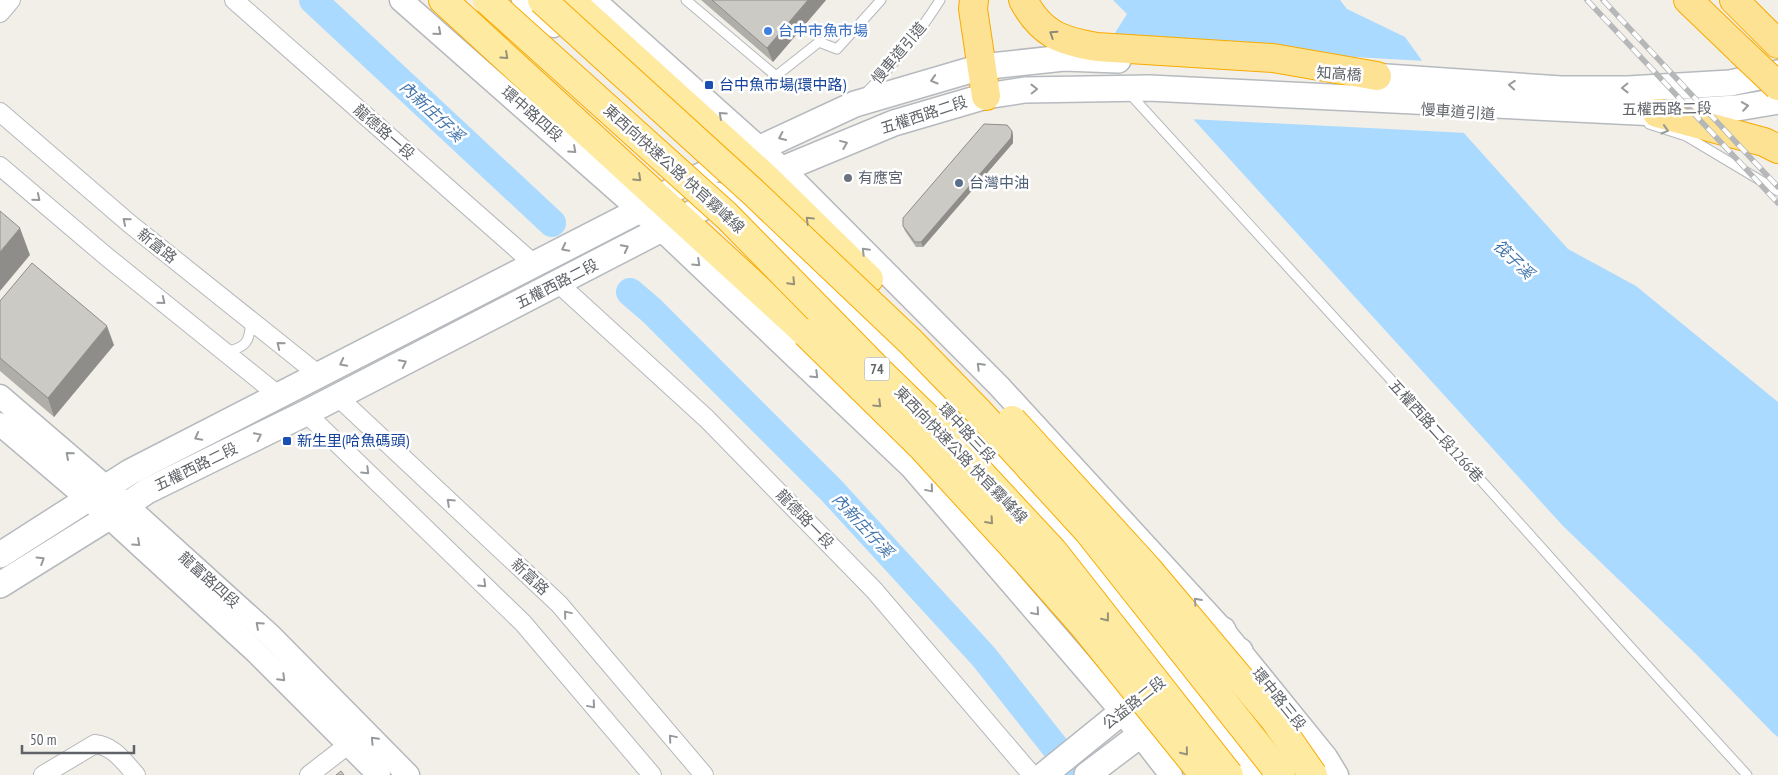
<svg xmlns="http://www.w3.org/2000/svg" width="1778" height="775" font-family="'PT Sans Narrow','Noto Sans TC',sans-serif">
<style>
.water{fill:#aadaff}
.pier{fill:#f1efe8}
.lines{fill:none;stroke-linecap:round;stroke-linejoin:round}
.river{stroke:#aadaff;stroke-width:28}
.service-casing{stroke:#b5b8bc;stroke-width:11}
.minor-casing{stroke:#b5b8bc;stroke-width:20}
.tertiary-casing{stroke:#b5b8bc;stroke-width:25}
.secondary-casing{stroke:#b6babf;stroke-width:28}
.trunk-casing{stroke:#f9ab00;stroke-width:30}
.motorway-casing{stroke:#f9ab00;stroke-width:30}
.service{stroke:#fff;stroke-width:9}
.minor{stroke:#fff;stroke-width:18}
.tertiary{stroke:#fff;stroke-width:22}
.secondary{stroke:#fff;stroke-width:25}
.trunk{stroke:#feeaa1;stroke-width:28}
.motorway{stroke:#fde293;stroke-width:28}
.rail-casing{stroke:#b6b7b8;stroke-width:5.5}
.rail{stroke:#fff;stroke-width:4;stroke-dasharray:11;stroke-linecap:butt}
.trunk-bridge-casing{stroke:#f9ab00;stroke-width:30;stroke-linecap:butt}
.motorway-bridge-casing{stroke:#f9ab00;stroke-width:30;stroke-linecap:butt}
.trunk-bridge{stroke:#feeaa1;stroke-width:28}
.motorway-bridge{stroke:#fde293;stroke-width:28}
.wall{fill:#afaea9}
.shaded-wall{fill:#8f8d8a}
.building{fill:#cccac5;stroke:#8f8d8a}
.oneway{stroke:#979a9d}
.oneway2{stroke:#8e8975}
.oneway3{stroke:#97927c}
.shop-dot{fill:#3f7fe0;stroke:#fff;stroke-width:2}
.transit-dot{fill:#1a4fb4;stroke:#fff;stroke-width:2}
.worship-dot{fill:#6b7280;stroke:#fff;stroke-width:2}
.service-dot{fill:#5c6f8a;stroke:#fff;stroke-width:2}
.labels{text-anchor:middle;stroke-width:5;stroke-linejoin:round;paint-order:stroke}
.shield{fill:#fff;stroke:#8f9295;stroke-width:1}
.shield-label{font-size:14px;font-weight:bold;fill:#5f6368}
.shop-label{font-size:15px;fill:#366cbe;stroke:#fff;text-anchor:start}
.street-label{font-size:15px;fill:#5f6368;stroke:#fff}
.transit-label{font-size:15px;fill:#164399;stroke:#fff;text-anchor:start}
.worship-label{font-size:15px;fill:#5b616d;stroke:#fff;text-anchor:start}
.service-label{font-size:15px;fill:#4e5e75;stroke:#fff;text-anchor:start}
.water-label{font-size:16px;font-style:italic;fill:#4174aa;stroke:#fff}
</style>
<rect width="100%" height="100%" fill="#f1efe8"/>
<polygon class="water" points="1113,0 1340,0 1347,9 1405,37 1443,90 1454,122 1568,249 1636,286 1778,402 1778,737 1773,733 1696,654 1563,526 1115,33 1127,14"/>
<polygon class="pier" points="1122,44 1425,61 1445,88 1456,121 1467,133 1189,119"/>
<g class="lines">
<g class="river">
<polyline points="313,0 552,223"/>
<polyline points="630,292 651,310 832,491 984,657 1077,775"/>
</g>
<defs>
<g id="service">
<polyline points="686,0 776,76 819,42 837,49 881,0"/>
<polyline points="1129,93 1393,382 1624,640 1747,775"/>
<path d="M864 95C893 65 918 35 940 0"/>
<polyline points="1649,124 1686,136 1778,191"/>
<path d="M225 352C247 347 249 343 251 321"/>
</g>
<g id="minor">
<polyline points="234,0 534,264"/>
<polyline points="0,13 11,0"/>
<polyline points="0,112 130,224 319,375"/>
<polyline points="0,166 107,257 278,395"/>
<polyline points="558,283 707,419 874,590 1032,775"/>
<polyline points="338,397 559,604 704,775"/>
<polyline points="306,413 523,623 652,775"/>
<path d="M43 775 95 744C114 746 124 762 136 775"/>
<polyline points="309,775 349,744"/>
</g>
<g id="tertiary">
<polyline points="401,0 662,230 912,468 1122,712 1171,775"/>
<polyline points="523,0 553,26"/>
<polyline points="594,0 783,169 999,386 1223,630 1326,757 1337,775"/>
<path d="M709 192 727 196C844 306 961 418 1066 541 1131 616 1190 697 1251 775"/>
<polyline points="0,396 106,487 271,636 408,775"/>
<polyline points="0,424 109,517 256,652 379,775"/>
</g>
<g id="secondary">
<polyline points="1357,75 1561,89 1628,89 1730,83 1778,73"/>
<polyline points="0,555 130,472 640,210 681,185 855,104 981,67 1064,58 1118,60"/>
<polyline points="0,585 109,517 147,491 306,413 737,190 783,169 894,123 986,96 1025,90 1149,88 1657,113 1737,108 1778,101"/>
<polyline points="1044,775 1223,630"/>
<polyline points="1087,775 1140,735 1240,651"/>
</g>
<g id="trunk">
<polyline points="443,0 806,333"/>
<polyline points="570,0 765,177 869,279"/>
</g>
<g id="motorway">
<polyline points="974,0 973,9 986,96"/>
<path d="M1023 0C1041 34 1061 41 1097 47L1273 58 1377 76"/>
<polyline points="1688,0 1741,51"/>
<polyline points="1734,0 1778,44"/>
<polyline points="1657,113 1764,142 1778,149"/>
</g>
</defs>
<use href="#service" class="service-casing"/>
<use href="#minor" class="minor-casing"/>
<use href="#tertiary" class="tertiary-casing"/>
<use href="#secondary" class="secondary-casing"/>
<use href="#trunk" class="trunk-casing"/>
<use href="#motorway" class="motorway-casing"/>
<use href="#service" class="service"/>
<use href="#minor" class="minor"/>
<use href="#tertiary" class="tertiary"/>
<use href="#secondary" class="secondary"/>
<use href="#trunk" class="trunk"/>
<use href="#motorway" class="motorway"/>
<defs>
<g id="rail">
<polyline points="1587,0 1778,203"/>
<polyline points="1603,0 1778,187"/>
</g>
</defs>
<use href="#rail" class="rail-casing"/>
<use href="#rail" class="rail"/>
<defs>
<g id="trunk-bridge">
<polyline points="487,0 727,216 880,372 946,436 1053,551 1229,775"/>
<polyline points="542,0 754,193 911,342 978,411 1088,531 1281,775"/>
<polyline points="806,333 922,447 1030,565 1083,625 1204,775"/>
<polyline points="1012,420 1147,568 1274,719 1313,775"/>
</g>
<polyline id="motorway-bridge" points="1741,51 1778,86"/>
</defs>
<use href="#trunk-bridge" class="trunk-bridge-casing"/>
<use href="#motorway-bridge" class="motorway-bridge-casing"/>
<use href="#trunk-bridge" class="trunk-bridge"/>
<use href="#motorway-bridge" class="motorway-bridge"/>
</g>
<g class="wall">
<polygon points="701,0 826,0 773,62"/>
<polygon points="1012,131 1013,136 1013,143 923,247 916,247 905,231 903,226"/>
<polygon points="0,301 114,345 54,417 0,371"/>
</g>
<g class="shaded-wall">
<polygon points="808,0 826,0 773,62 767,48"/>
<polygon points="1012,131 1013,136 1013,143 923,247 921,242"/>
<polygon points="20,228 30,255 0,291 0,252"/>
<polygon points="107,326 114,345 54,417 48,398"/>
</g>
<g class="building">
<polygon points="712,0 808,0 767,48"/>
<polygon points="984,124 1007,125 1012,131 1011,138 921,242 915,242 903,226 903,218"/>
<polygon points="0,211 20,228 0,252"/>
<polygon points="32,263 107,326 48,398 0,358 0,301"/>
<polygon points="341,771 344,775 336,775"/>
</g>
<defs><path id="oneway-chevron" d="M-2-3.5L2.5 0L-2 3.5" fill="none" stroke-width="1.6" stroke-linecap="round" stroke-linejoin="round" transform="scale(1.25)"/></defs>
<g class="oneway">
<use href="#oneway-chevron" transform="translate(438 32) rotate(41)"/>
<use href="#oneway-chevron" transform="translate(934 80) rotate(164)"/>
<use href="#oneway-chevron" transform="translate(1512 85) rotate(-176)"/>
<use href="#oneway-chevron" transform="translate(1625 88) rotate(179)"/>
<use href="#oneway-chevron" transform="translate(1034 89) rotate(-1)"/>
<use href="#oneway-chevron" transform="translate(1745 106) rotate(-9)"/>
<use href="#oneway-chevron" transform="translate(722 115) rotate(-138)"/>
<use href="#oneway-chevron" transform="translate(1665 130) rotate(17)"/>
<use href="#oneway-chevron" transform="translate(782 137) rotate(155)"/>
<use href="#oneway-chevron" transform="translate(844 144) rotate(-22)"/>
<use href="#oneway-chevron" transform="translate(573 150) rotate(42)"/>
<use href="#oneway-chevron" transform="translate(37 198) rotate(40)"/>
<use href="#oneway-chevron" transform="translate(126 221) rotate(-140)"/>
<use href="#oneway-chevron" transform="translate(565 248) rotate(153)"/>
<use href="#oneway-chevron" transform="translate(625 248) rotate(-27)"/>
<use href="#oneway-chevron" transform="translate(865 251) rotate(-135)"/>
<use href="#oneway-chevron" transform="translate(697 263) rotate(43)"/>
<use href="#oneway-chevron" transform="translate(162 301) rotate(39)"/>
<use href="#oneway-chevron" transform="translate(280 345) rotate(-141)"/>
<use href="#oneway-chevron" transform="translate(343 363) rotate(153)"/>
<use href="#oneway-chevron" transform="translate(403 363) rotate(-27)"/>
<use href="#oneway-chevron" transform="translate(980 366) rotate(-135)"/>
<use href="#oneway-chevron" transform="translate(815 375) rotate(44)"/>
<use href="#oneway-chevron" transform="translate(258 436) rotate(-26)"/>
<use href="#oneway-chevron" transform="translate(198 437) rotate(152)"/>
<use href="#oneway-chevron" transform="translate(69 455) rotate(-139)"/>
<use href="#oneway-chevron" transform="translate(366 471) rotate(44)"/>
<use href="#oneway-chevron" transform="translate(930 489) rotate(50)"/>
<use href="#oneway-chevron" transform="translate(450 502) rotate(-137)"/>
<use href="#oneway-chevron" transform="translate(137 543) rotate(42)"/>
<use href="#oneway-chevron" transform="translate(41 560) rotate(-32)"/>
<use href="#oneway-chevron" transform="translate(483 584) rotate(44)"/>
<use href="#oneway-chevron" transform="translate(1197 601) rotate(-132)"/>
<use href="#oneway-chevron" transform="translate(1036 612) rotate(49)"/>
<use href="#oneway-chevron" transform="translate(567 614) rotate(-130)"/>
<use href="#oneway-chevron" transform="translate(259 625) rotate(-138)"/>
<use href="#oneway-chevron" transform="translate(282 678) rotate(45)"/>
<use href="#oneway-chevron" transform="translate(592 705) rotate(50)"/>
<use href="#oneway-chevron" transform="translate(672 738) rotate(-130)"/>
<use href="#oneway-chevron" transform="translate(374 740) rotate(-134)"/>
</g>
<use class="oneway2" href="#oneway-chevron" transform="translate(1053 34) rotate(-147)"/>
<g class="oneway3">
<use href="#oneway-chevron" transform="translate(505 56) rotate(42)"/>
<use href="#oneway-chevron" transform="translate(638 178) rotate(43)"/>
<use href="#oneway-chevron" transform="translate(809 220) rotate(-136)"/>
<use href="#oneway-chevron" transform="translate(792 282) rotate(46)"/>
<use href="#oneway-chevron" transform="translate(878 404) rotate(44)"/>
<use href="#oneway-chevron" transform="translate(990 521) rotate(48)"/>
<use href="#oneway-chevron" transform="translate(1106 618) rotate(52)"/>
<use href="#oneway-chevron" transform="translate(1185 752) rotate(51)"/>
</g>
<circle class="shop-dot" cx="768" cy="31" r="5"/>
<g class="transit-dot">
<rect x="704" y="80" width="10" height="10" rx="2.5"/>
<rect x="282" y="436" width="10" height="10" rx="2.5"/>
</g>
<circle class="worship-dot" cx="848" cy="178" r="5"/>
<circle class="service-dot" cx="959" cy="183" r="5"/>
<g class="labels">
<rect class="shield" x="864.5" y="357.5" width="25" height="23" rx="4"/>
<g class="shield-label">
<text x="877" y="374">74</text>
</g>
<g class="shop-label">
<text x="778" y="36">台中市魚市場</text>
</g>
<g class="street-label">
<text transform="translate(899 53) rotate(-50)" y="5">慢車道引道</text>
<text transform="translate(1339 74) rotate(4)" y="5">知高橋</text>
<text transform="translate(1667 109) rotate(-1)" y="5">五權西路二段</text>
<text transform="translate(1458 112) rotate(4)" y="5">慢車道引道</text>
<text transform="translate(532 114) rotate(41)" y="5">環中路四段</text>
<text transform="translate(924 115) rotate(-18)" y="5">五權西路二段</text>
<text transform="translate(384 132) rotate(41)" y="5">龍德路一段</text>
<text transform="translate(674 169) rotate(42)" y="5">東西向快速公路 快官霧峰線</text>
<text transform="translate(157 246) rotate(39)" y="5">新富路</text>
<text transform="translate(557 284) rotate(-27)" y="5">五權西路二段</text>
<text transform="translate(1436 431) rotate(48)" y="5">五權西路二段1266巷</text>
<text transform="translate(967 433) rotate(47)" y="5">環中路三段</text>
<text transform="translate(961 455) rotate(46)" y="5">東西向快速公路 快官霧峰線</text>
<text transform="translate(196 467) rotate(-26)" y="5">五權西路二段</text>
<text transform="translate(805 519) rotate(46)" y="5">龍德路一段</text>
<text transform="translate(530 577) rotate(43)" y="5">新富路</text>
<text transform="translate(209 580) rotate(42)" y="5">龍富路四段</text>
<text transform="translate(1279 699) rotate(51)" y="5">環中路三段</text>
<text transform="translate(1134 703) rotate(-38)" y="5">公益路二段</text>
</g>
<g class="transit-label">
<text x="719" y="90">台中魚市場(環中路)</text>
<text x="297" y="446">新生里(哈魚碼頭)</text>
</g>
<g class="worship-label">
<text x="858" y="183">有應宮</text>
</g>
<g class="service-label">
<text x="969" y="188">台灣中油</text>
</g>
<g class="water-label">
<text transform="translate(432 111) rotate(43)" y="6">內新庄仔溪</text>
<text transform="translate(1514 259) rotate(44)" y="6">筏子溪</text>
<text transform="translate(863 525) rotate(47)" y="6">內新庄仔溪</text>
</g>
</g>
<path d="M22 745v8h112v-8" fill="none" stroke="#5f6368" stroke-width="2.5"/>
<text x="30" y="745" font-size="15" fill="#5f6368" stroke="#ffffff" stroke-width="4" paint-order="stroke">50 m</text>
</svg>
